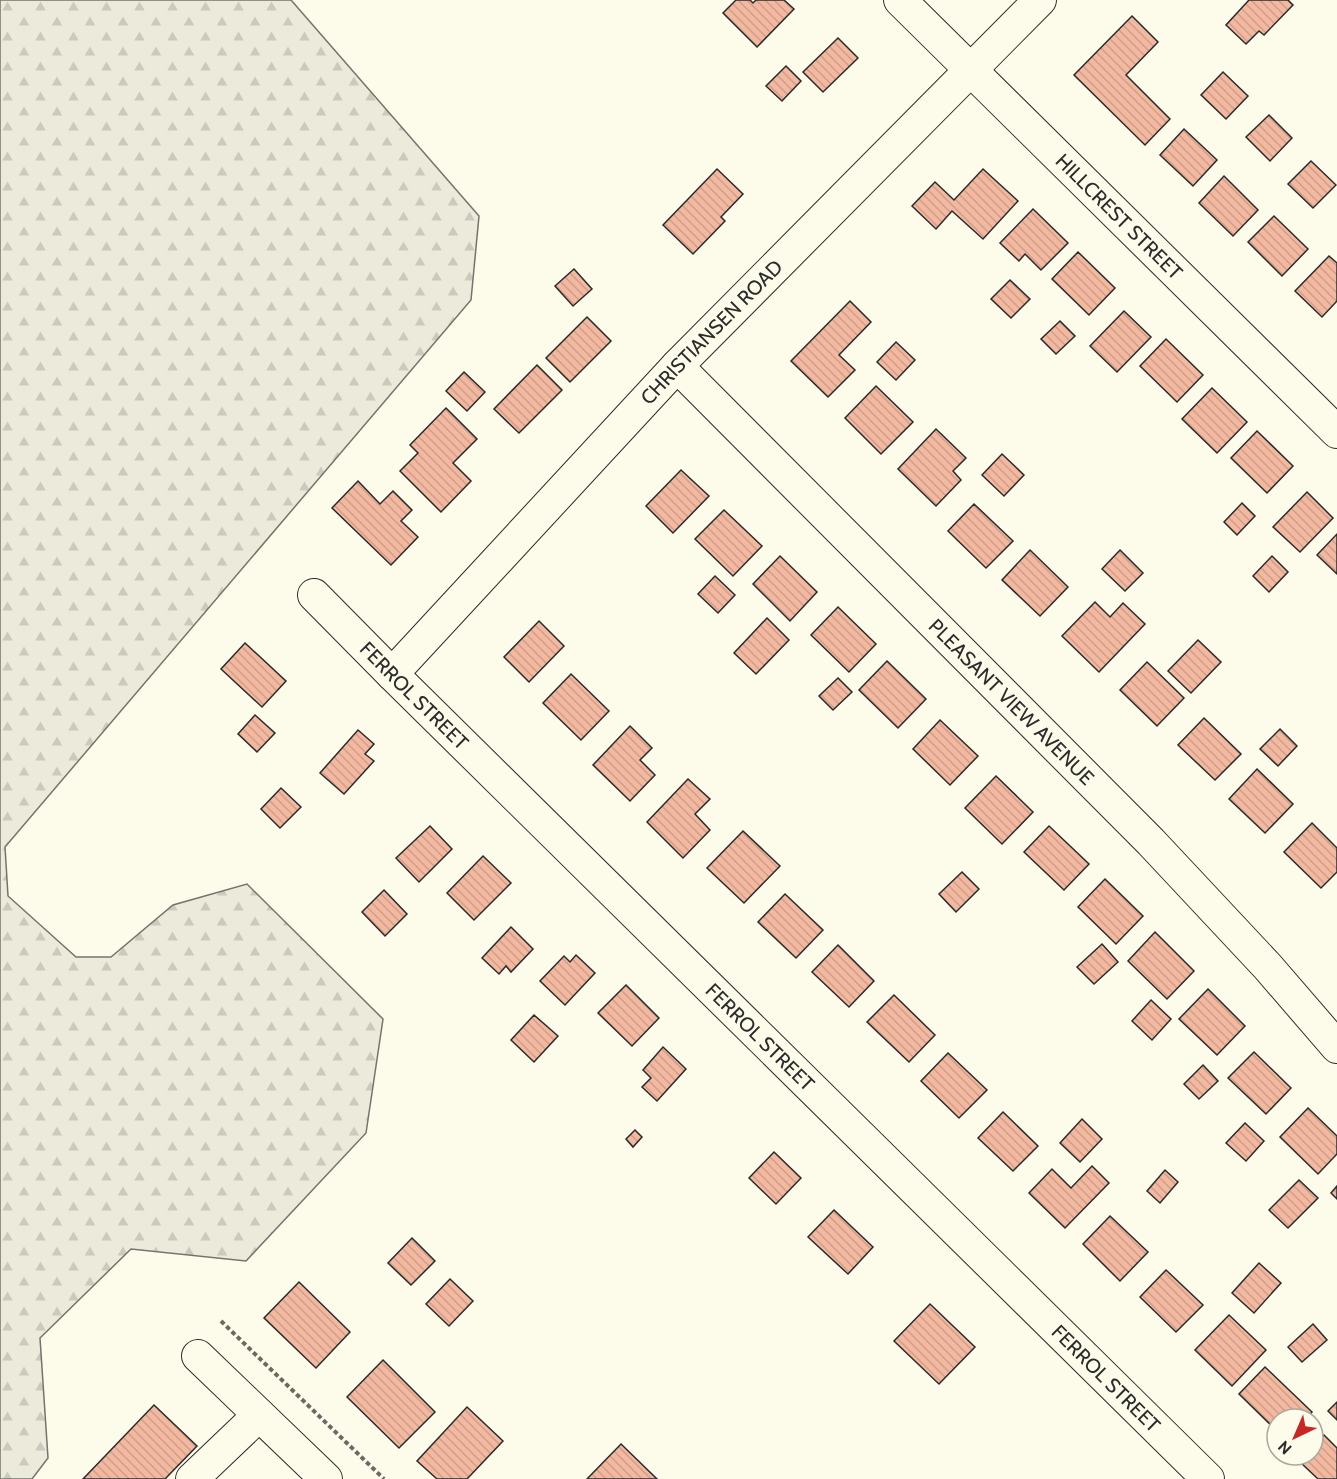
<svg xmlns="http://www.w3.org/2000/svg" width="1337" height="1479" font-family="Cabin,sans-serif">
<style>
.forest{fill:url(#forest-firs);stroke:#74746e;stroke-width:1.5}
.building{fill:url(#building-back-hatch);stroke:#2b2b2b;stroke-width:1.5}
.lines{fill:none;stroke-linecap:round;stroke-linejoin:round}
.minor-casing{stroke:#2b2b2b;stroke-width:34}
.path{stroke:#6a6964;stroke-width:4;stroke-dasharray:4.5 3;stroke-linecap:butt}
.minor{stroke:#fdfbea;stroke-width:32}
.labels{text-anchor:middle;stroke-width:4.5;stroke-linejoin:round;paint-order:stroke}
.street-label{font-size:20px;fill:#2b2b2b;stroke:#fdfbea}
</style>
<defs>
<pattern id="forest-firs" width="22" height="20" patternUnits="userSpaceOnUse" patternTransform="scale(1.5)"><rect width="22" height="20" fill="#ecebdb"/><path d="M5 1l3.5 6h-7zM16 11l3.5 6h-7z" fill="#cbcabc"/></pattern>
<pattern id="building-back-hatch" width="6" height="6" patternUnits="userSpaceOnUse" patternTransform="scale(1.5)"><rect width="6" height="6" fill="#f2b8a0"/><path d="M-1 5l2 2M0 0l6 6M5-1l2 2" fill="none" stroke="#d09e8a"/></pattern>
</defs>
<rect width="100%" height="100%" fill="#fdfbea"/>
<polygon class="forest" points="0,0 291,0 479,216 471,300 5,847 8,896 76,957 111,957 173,905 247,884 383,1019 366,1133 246,1261 131,1249 40,1338 48,1458 32,1479 0,1479"/>
<g class="building">
<polygon points="736,0 750,0 753,3 756,0 784,0 794,9 757,47 723,13"/>
<polygon points="1249,0 1288,0 1293,5 1264,35 1259,31 1246,44 1226,25"/>
<polygon points="1132,16 1158,42 1126,75 1170,119 1145,145 1074,75"/>
<polygon points="838,38 858,58 823,92 803,72"/>
<polygon points="786,66 801,81 782,101 766,86"/>
<polygon points="1223,72 1248,96 1226,119 1201,95"/>
<polygon points="1269,115 1292,138 1270,161 1246,137"/>
<polygon points="1184,129 1217,160 1193,186 1160,155"/>
<polygon points="1311,161 1336,185 1313,208 1288,184"/>
<polygon points="717,169 743,194 721,217 725,221 693,254 663,225"/>
<polygon points="983,169 1018,201 983,239 952,211 936,229 912,206 935,182 954,200"/>
<polygon points="1224,176 1258,210 1233,236 1199,203"/>
<polygon points="1033,209 1068,243 1041,270 1025,254 1019,261 1000,243"/>
<polygon points="1274,216 1308,249 1282,276 1248,242"/>
<polygon points="1078,252 1115,288 1089,315 1052,279"/>
<polygon points="1329,256 1337,263 1337,301 1322,317 1295,291"/>
<polygon points="574,269 592,289 573,306 555,286"/>
<polygon points="1010,280 1030,299 1011,318 991,299"/>
<polygon points="850,301 871,322 839,355 855,370 828,397 791,361"/>
<polygon points="1124,311 1151,337 1117,372 1090,346"/>
<polygon points="587,317 611,341 570,382 546,358"/>
<polygon points="1060,321 1075,336 1056,354 1041,339"/>
<polygon points="1166,339 1203,375 1177,402 1140,366"/>
<polygon points="896,342 915,360 896,380 877,362"/>
<polygon points="537,365 562,390 519,433 494,409"/>
<polygon points="464,372 485,392 467,411 446,391"/>
<polygon points="876,386 913,422 881,454 845,418"/>
<polygon points="1212,388 1247,422 1217,453 1182,419"/>
<polygon points="446,408 477,439 453,463 471,481 441,512 400,471 418,453 410,445"/>
<polygon points="936,429 966,458 953,471 961,480 936,506 898,469"/>
<polygon points="1257,431 1293,466 1267,493 1231,458"/>
<polygon points="1002,454 1024,475 1004,496 982,475"/>
<polygon points="681,470 709,496 673,533 646,506"/>
<polygon points="358,481 380,504 393,491 412,510 401,521 418,537 391,565 332,508"/>
<polygon points="1307,492 1333,518 1300,552 1273,527"/>
<polygon points="1242,503 1255,516 1237,535 1224,522"/>
<polygon points="974,504 1013,541 986,568 948,531"/>
<polygon points="724,510 762,546 733,576 695,539"/>
<polygon points="1337,534 1337,574 1317,555"/>
<polygon points="1030,550 1068,587 1040,616 1002,580"/>
<polygon points="1120,550 1143,573 1125,591 1102,569"/>
<polygon points="780,556 817,592 790,621 753,584"/>
<polygon points="1272,556 1288,572 1269,592 1253,576"/>
<polygon points="715,576 735,595 718,613 698,594"/>
<polygon points="1095,602 1110,617 1123,603 1145,624 1099,672 1062,636"/>
<polygon points="838,607 876,644 849,672 811,635"/>
<polygon points="767,618 789,640 756,674 734,653"/>
<polygon points="539,621 564,646 529,682 504,657"/>
<polygon points="1198,640 1221,662 1191,693 1168,671"/>
<polygon points="245,643 286,681 262,707 221,669"/>
<polygon points="887,661 926,699 898,728 859,690"/>
<polygon points="1147,662 1184,698 1157,726 1120,690"/>
<polygon points="571,674 609,711 581,740 543,703"/>
<polygon points="838,678 852,692 833,710 819,696"/>
<polygon points="255,715 275,733 257,752 238,734"/>
<polygon points="1204,718 1241,754 1215,780 1178,745"/>
<polygon points="940,720 978,756 950,785 913,749"/>
<polygon points="630,726 652,748 640,760 655,775 630,801 593,765"/>
<polygon points="1280,729 1297,746 1278,766 1260,749"/>
<polygon points="358,730 374,744 365,754 374,761 344,794 320,773"/>
<polygon points="1257,769 1293,804 1265,833 1229,799"/>
<polygon points="996,776 1033,812 1002,844 965,808"/>
<polygon points="688,779 710,799 695,814 710,830 683,858 647,822"/>
<polygon points="281,788 301,807 280,828 261,809"/>
<polygon points="1312,823 1337,848 1337,872 1321,888 1284,852"/>
<polygon points="430,826 452,849 419,882 396,858"/>
<polygon points="1049,826 1089,864 1064,890 1024,852"/>
<polygon points="743,831 780,866 744,903 707,868"/>
<polygon points="483,856 511,883 474,920 447,893"/>
<polygon points="962,872 979,889 956,912 939,894"/>
<polygon points="1105,879 1143,916 1116,944 1078,907"/>
<polygon points="384,890 407,914 385,936 362,912"/>
<polygon points="785,894 823,930 796,958 758,922"/>
<polygon points="511,927 533,949 511,972 506,966 499,974 482,958"/>
<polygon points="1155,932 1194,971 1167,999 1128,961"/>
<polygon points="1102,944 1118,962 1094,984 1077,967"/>
<polygon points="838,945 874,981 849,1007 812,972"/>
<polygon points="576,955 595,973 565,1005 540,981 564,956 570,962"/>
<polygon points="626,985 659,1018 632,1046 598,1013"/>
<polygon points="1208,989 1245,1026 1217,1055 1179,1019"/>
<polygon points="894,995 935,1035 909,1062 867,1022"/>
<polygon points="1151,1000 1171,1019 1152,1040 1132,1021"/>
<polygon points="534,1015 558,1036 534,1062 511,1040"/>
<polygon points="663,1047 686,1069 657,1101 642,1087 651,1078 643,1070"/>
<polygon points="1254,1052 1291,1088 1266,1114 1228,1078"/>
<polygon points="948,1053 987,1090 959,1118 921,1081"/>
<polygon points="1203,1065 1218,1081 1199,1099 1184,1084"/>
<polygon points="1308,1108 1337,1136 1337,1154 1318,1174 1280,1137"/>
<polygon points="1003,1112 1038,1146 1013,1171 978,1138"/>
<polygon points="1082,1119 1102,1139 1080,1162 1060,1143"/>
<polygon points="1245,1123 1264,1141 1246,1161 1226,1143"/>
<polygon points="635,1130 642,1137 633,1147 626,1139"/>
<polygon points="774,1152 801,1178 776,1204 749,1178"/>
<polygon points="1092,1166 1109,1183 1065,1228 1029,1193 1052,1169 1071,1188"/>
<polygon points="1165,1170 1178,1182 1160,1203 1147,1191"/>
<polygon points="1299,1180 1318,1198 1288,1228 1269,1210"/>
<polygon points="1337,1186 1337,1199 1331,1193"/>
<polygon points="834,1210 873,1247 848,1274 808,1237"/>
<polygon points="1110,1216 1148,1252 1120,1281 1083,1244"/>
<polygon points="412,1238 435,1261 411,1285 388,1263"/>
<polygon points="1259,1263 1281,1283 1254,1313 1232,1293"/>
<polygon points="1166,1270 1203,1305 1176,1332 1140,1297"/>
<polygon points="450,1279 473,1301 449,1326 426,1304"/>
<polygon points="299,1282 350,1332 316,1368 264,1318"/>
<polygon points="930,1304 975,1347 939,1384 894,1341"/>
<polygon points="1229,1315 1266,1350 1232,1386 1195,1350"/>
<polygon points="1313,1324 1327,1340 1302,1362 1288,1347"/>
<polygon points="383,1360 435,1412 399,1448 347,1397"/>
<polygon points="1265,1367 1312,1412 1306,1419 1277,1419 1277,1431 1239,1394"/>
<polygon points="1337,1402 1337,1420 1328,1411"/>
<polygon points="154,1405 197,1446 165,1479 83,1479"/>
<polygon points="467,1407 503,1441 467,1479 437,1479 417,1461"/>
<polygon points="1324,1435 1337,1448 1337,1479 1318,1479 1299,1461 1305,1455 1313,1455 1313,1447"/>
<polygon points="621,1444 657,1479 587,1479"/>
</g>
<g class="lines">
<defs>
<g id="minor">
<path id="s1" d="M900 0 1337 432"/>
<path id="s2" d="M677 366 1151 842 1268 967 1337 1047"/>
<path id="s3" d="M314 595 392 674 1208 1479"/>
<path id="s4" d="M392 674 677 366 1040 0"/>
<polyline points="198,1356 326,1479"/>
<polyline points="192,1479 259,1415"/>
</g>
</defs>
<use href="#minor" class="minor-casing"/>
<polyline class="path" points="221,1321 384,1479"/>
<use href="#minor" class="minor"/>
</g>
<g class="labels">
<g class="street-label">
<text dy="7" stroke="none"><textPath href="#s1" startOffset="308">HILLCREST STREET</textPath></text>
<text dy="7" stroke="none"><textPath href="#s4" startOffset="468">CHRISTIANSEN ROAD</textPath></text>
<text dy="7" stroke="none"><textPath href="#s3" startOffset="142">FERROL STREET</textPath></text>
<text dy="7" stroke="none"><textPath href="#s2" startOffset="474">PLEASANT VIEW AVENUE</textPath></text>
<text dy="7" stroke="none"><textPath href="#s3" startOffset="628">FERROL STREET</textPath></text>
<text dy="7" stroke="none"><textPath href="#s3" startOffset="1114">FERROL STREET</textPath></text>
</g>
</g>
<g transform="translate(1295 1437) rotate(224)"><circle r="28" fill="#fdfbea" stroke="#a9a89e" stroke-width="1.5"/>
<path d="M0-4.5L10 22L0 15L-10 22Z" fill="#c62828"/>
<text y="-9" font-size="16" font-weight="bold" text-anchor="middle" fill="#2b2b2b">N</text>
</g>
</svg>
